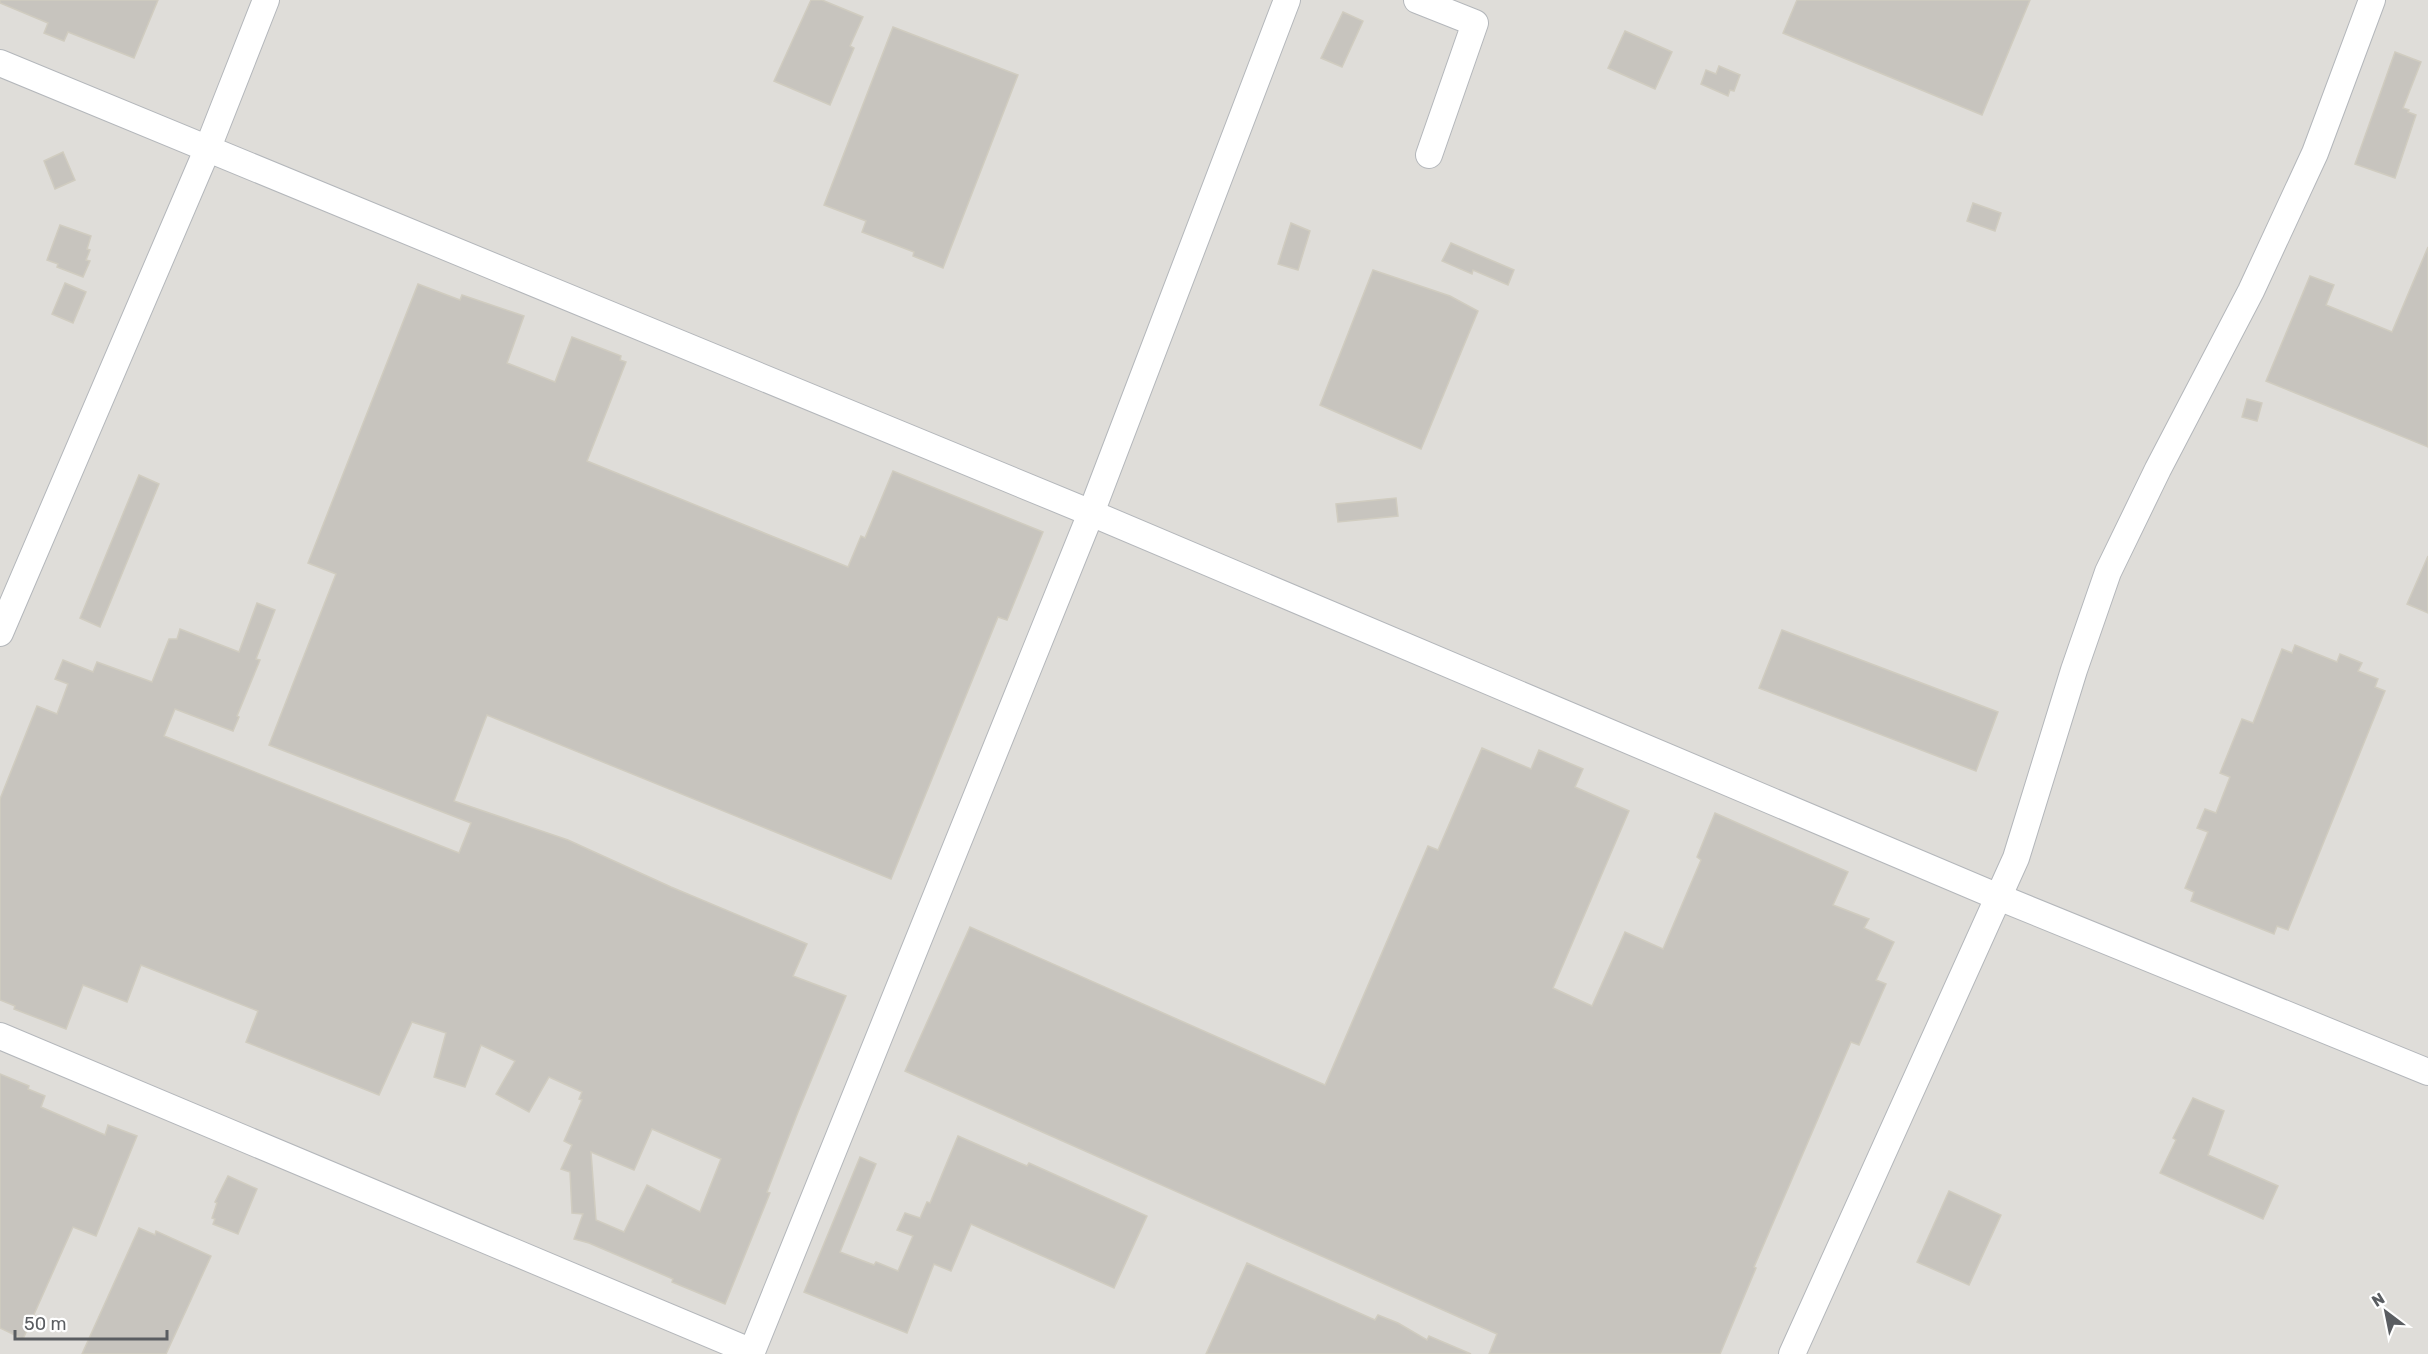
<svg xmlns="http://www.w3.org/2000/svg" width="2428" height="1354" font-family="Rubik,sans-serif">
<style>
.industrial{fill:#dfddd9}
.building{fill:#c7c4be;stroke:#d0ccc0;stroke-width:1.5;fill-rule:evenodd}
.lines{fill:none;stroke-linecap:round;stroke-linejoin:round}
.minor-casing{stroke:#b4b7bb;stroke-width:28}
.minor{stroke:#fff;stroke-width:26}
</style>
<rect width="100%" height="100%" fill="#ebeae1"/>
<rect class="industrial" x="0" y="0" width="2428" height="1354"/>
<g class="building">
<polygon points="0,0 158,0 134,58 68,32 64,41 44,33 48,23 0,3"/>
<polygon points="811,0 822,0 863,17 850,46 854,48 830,105 774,81"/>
<polygon points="1797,0 2030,0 1982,115 1783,33"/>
<polygon points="1343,12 1363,21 1342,67 1321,58"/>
<polygon points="893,27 1018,75 943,268 913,256 914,252 862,232 866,221 824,205"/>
<polygon points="1625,31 1672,52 1655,89 1608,68"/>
<polygon points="2395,52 2421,62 2403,108 2409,110 2408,112 2416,115 2395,178 2355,164"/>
<polygon points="1719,66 1740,75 1734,91 1730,90 1728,96 1701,84 1706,70 1716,74"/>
<polygon points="63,152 75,180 55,189 44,161"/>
<polygon points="1973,203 2001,213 1995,231 1967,221"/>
<polygon points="1291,223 1310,231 1298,270 1278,264"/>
<polygon points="60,225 91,236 87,249 90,250 86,260 90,261 83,277 57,267 58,264 47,260"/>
<polygon points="1451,243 1514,270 1508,285 1473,270 1472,274 1442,261"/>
<polygon points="2428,247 2428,447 2266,381 2310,276 2334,285 2326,305 2392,332"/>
<polygon points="1373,270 1450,296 1478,311 1421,449 1320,405"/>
<polygon points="65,283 86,292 73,323 52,314"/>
<path d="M418 284 460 300 462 295 524 316 507 363 555 382 572 337 621 356 620 360 626 362 587 461 848 567 861 536 865 538 893 471 1043 532 1007 620 998 617 891 879 487 715 454 801 568 840 671 887 807 944 793 976 846 996 798 1112 767 1192 770 1193 725 1304 672 1282 673 1279 589 1243 574 1239 583 1214 572 1213 570 1172 561 1169 572 1145 564 1141 582 1100 579 1099 582 1092 549 1077 529 1112 496 1094 515 1061 481 1045 465 1087 434 1077 446 1033 412 1022 379 1095 246 1042 258 1011 141 965 127 1002 83 985 66 1029 14 1009 15 1006 0 1000V799L37 706 57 714 68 684 55 679 63 660 93 672 97 662 152 682 169 639H177L180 629 239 652 257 603 275 610 256 659 260 660 237 716 239 717 233 731 175 709 164 736 459 853 471 823 269 745 336 574 308 563ZM652 1129 721 1159 700 1212 647 1185 624 1232 596 1220 591 1152 634 1170Z"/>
<polygon points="2247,399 2262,403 2257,421 2242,417"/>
<polygon points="139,475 159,484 100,627 80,618"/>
<polygon points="1396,498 1398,516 1338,522 1336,504"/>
<polygon points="2428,556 2428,613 2407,604"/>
<polygon points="1782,630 1998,712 1976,771 1759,688"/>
<polygon points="2295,645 2337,662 2340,654 2362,663 2358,671 2378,679 2375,687 2385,691 2288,930 2277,926 2274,934 2191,901 2194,892 2185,888 2208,832 2197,828 2205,809 2216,813 2230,777 2220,773 2242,719 2253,723 2282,649 2292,653"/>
<polygon points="1482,748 1531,769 1539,750 1583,769 1575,787 1629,811 1553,988 1592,1006 1625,932 1663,949 1701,860 1697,857 1715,813 1848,872 1833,905 1869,919 1864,928 1894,942 1876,980 1886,984 1859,1045 1851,1042 1754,1267 1756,1268 1720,1354 1489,1354 1497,1334 905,1071 970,927 1325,1085 1428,846 1438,850"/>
<polygon points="0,1074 29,1086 28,1089 45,1096 41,1107 105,1135 108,1125 137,1136 96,1236 73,1227 23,1339 0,1328"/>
<polygon points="2193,1098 2224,1111 2208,1155 2278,1186 2263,1219 2160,1173 2176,1140 2173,1138"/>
<polygon points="958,1136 1027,1166 1029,1163 1147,1216 1114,1288 971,1224 951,1271 934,1264 907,1333 804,1292 860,1157 876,1164 840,1252 874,1265 876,1262 898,1271 913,1236 897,1230 905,1213 920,1218 927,1202 930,1203"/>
<polygon points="228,1176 257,1189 238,1234 213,1224 215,1219 212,1218 217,1203 215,1202"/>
<polygon points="1949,1191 2001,1215 1969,1285 1917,1262"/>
<polygon points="139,1228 155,1235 156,1231 211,1256 166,1354 82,1354"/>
<polygon points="1247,1263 1375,1320 1378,1315 1398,1323 1427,1340 1429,1336 1471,1354 1206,1354"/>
</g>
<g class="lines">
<defs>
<g id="minor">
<polyline points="1417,0 1475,23 1429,155"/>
<polyline points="0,63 1091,513 1996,896 2428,1072"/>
<polyline points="0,633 207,150 266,0"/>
<polyline points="0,1036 752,1352"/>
<polyline points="751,1354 1091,513 1287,0"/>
<polyline points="1792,1354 2016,858 2074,670 2108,572 2158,469 2251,291 2315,153 2372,0"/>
</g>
</defs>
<use href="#minor" class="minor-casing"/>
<use href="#minor" class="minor"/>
</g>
<g transform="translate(2386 1312) rotate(328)" stroke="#ffffff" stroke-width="4.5" paint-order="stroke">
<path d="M0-4.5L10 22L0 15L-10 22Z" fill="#5a5d61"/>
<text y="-9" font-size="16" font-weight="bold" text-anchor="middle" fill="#5a5d61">N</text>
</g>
<path d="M15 1330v9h152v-9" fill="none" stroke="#5a5d61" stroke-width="3"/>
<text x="24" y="1330" font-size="18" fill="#5a5d61" stroke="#ffffff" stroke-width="4.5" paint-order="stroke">50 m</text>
</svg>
